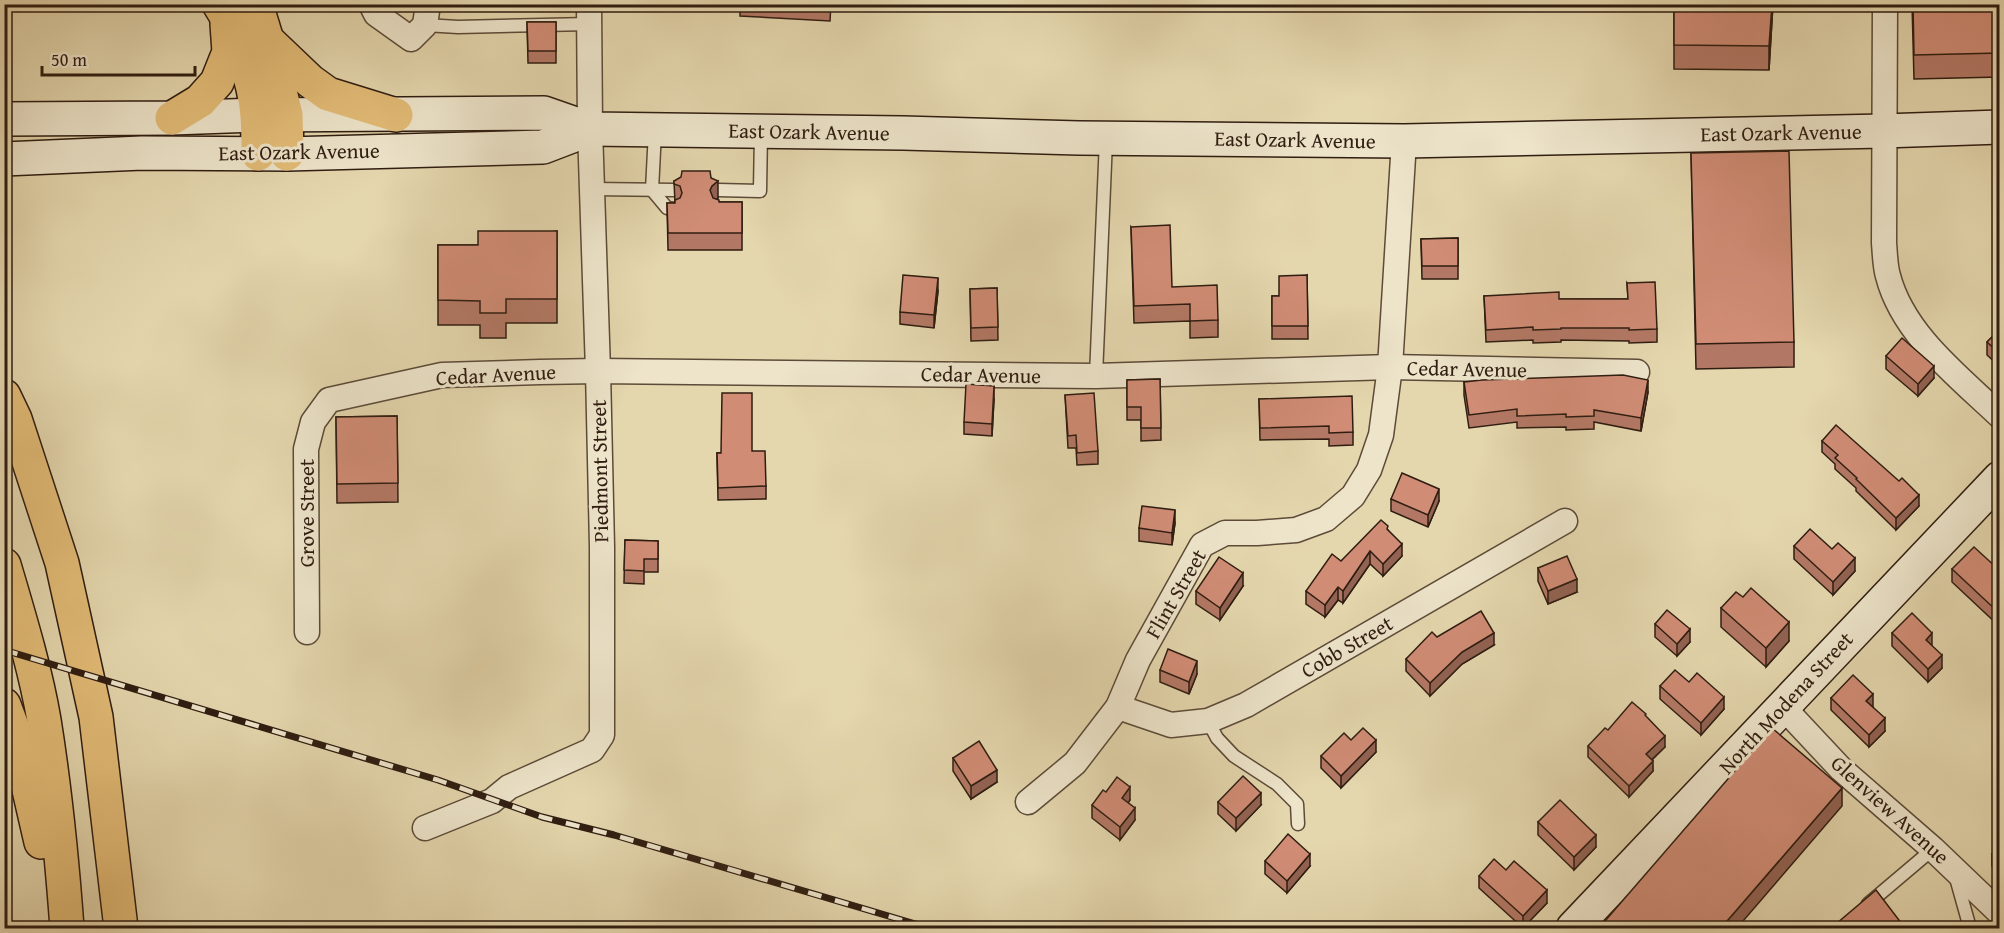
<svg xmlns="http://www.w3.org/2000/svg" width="2004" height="933" font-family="'Gentium Book Plus',serif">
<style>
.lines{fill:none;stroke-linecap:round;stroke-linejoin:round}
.lane-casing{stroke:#5c4b38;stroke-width:15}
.street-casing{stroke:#5c4b38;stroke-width:27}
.secondary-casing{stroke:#2f1d11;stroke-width:36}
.highway-casing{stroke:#2f1d11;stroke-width:36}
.lane{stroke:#ede4ca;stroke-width:12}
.street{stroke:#ede4ca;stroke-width:24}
.secondary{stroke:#ede4ca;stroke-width:33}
.highway{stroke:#e2bb76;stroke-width:33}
.rail-casing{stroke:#2f1d11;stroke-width:7}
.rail{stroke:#ede4ca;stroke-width:4.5;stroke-dasharray:14;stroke-linecap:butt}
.wall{fill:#b37865;stroke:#2f1d11;stroke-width:1.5}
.shaded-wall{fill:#926252;stroke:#2f1d11;stroke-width:1.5}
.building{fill:#d08c75;stroke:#2f1d11;stroke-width:1.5}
.labels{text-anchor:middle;stroke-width:6;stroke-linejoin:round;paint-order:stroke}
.street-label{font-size:21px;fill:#2f1d11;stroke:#ede4ca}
</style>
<rect width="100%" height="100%" fill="#e4d6ad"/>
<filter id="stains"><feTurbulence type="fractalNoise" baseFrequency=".00333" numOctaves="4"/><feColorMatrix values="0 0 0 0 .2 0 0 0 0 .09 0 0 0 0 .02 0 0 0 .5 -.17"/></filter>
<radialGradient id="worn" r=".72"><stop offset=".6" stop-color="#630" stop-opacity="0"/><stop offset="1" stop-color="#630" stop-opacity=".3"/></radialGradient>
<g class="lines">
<defs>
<g id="lane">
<polyline points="425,25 458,27 589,24"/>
<polyline points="655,131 652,190 667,208 674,209"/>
<polyline points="592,189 674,190"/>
<polyline points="718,190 760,191 761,132"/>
<polyline points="1096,376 1106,140"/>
<polyline points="1208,721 1217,738 1234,756 1277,784 1297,804 1298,824"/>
<polyline points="1956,878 1970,928"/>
<polyline points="1868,904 1933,849"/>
</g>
<g id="street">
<polyline points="371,4 376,14 411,39 425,25 428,4"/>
<path d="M1885 4 1884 243C1885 254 1885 266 1888 276 1903 334 1958 376 2000 416"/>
<polyline points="307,632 306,449 313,422 329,400 442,375 540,372 598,371 1096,376 1390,367 1637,372"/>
<polyline points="1782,706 1841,769 1933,849 2000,913"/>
<polyline points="1118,707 1171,725 1208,721 1246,705 1565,521"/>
<polyline points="1028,802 1075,763 1118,707 1138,660 1202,545 1225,533 1257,533 1296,530 1326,519 1353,496 1369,470 1381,435 1390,367 1404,141"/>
<polyline points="425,828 492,801 509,787 592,750 602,735 602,547 598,371 590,129 589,4"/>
</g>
<g id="secondary">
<polyline points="4,119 172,118 257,115 544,113 590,129 903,133 1079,138 1404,141 1883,131 2000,127"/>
<polyline points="4,159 142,153 287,154 543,147 590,129"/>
<polyline points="1573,928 2000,478"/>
</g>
<g id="highway">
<path d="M219 4C238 33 255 82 257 116 258 129 258 142 258 154"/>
<polyline points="256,4 267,40 286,115 287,154"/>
<polyline points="267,40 310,81 328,94 396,115"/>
<polyline points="172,118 200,101 217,82 229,52 227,24"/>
<polyline points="4,396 15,419 62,563 96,717 121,928"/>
<path d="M4 565C19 616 35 668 44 720 55 789 62 859 67 928"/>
<polyline points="4,705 18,742 41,842"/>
</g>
</defs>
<use href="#lane" class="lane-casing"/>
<use href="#street" class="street-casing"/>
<use href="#secondary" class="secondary-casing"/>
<use href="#highway" class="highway-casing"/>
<use href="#lane" class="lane"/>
<use href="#street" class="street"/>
<use href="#secondary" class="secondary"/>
<use href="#highway" class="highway"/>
<defs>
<polyline id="rail" points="4,650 438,780 542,817 614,835 929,928"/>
</defs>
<use href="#rail" class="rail-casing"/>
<use href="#rail" class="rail"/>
</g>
<g class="wall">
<polygon points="740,4 831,4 830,21 740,16"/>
<polygon points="1674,4 1773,4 1769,70 1674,69"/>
<polygon points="1912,4 2000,4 2000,77 1914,79"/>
<polygon points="527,22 556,22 556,63 528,63"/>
<polygon points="1691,153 1794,342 1794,367 1696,369"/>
<polygon points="711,178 718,198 717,199 719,202 742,202 742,250 668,250 667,203 675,203 674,181"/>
<polygon points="1131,227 1172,287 1218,320 1218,337 1190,338 1190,321 1134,323"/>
<polygon points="557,231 557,323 506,323 506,338 480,338 480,325 438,325 438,245 478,245"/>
<polygon points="1458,238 1458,279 1422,279 1421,239"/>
<polygon points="1307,275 1308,339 1272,339 1272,296 1279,296"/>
<polygon points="1627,283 1657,329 1657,342 1629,343 1629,341 1561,340 1561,342 1533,343 1533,340 1486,342 1484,296 1559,299 1628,299"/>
<polygon points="997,288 998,340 971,341 970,289"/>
<polygon points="938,291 934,328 900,324 900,312"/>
<polygon points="2000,329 2000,367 1987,355 1987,342"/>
<polygon points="1886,356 1934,378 1918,396 1886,369"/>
<polygon points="1160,379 1161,440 1141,441 1141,420 1127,420 1127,380"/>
<polygon points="1464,382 1648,392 1641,431 1594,422 1594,429 1566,430 1566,427 1517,428 1517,422 1469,428 1464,395"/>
<polygon points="1065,395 1098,451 1098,464 1077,465 1076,448 1068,448"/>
<polygon points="994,399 992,436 964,434 964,422"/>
<polygon points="1259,399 1353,432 1353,445 1329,446 1329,439 1260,440"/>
<polygon points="397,416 398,502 337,503 336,417"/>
<polygon points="1822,441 1919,506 1896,530 1856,491 1856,488 1835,469 1835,464 1822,452"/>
<polygon points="752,451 766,486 766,499 718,500 717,453"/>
<polygon points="1391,499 1439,501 1428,527 1391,511"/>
<polygon points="1175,523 1172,545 1139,541 1139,528"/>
<polygon points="1388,530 1402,556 1383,576 1370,564 1343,603 1338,600 1325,617 1306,604 1306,591 1341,561"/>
<polygon points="625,540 658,541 658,572 644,572 644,584 624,583"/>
<polygon points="1794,546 1855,571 1833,595 1794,559"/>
<polygon points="1538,568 1577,592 1548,604 1538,581"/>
<polygon points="1952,569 1998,578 2000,580 1998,625 1952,582"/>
<polygon points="1243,586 1220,620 1196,604 1196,591"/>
<polygon points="1721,608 1789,641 1766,667 1721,627"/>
<polygon points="1655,624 1690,642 1677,656 1655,637"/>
<polygon points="1892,633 1932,646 1942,668 1928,682 1892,646"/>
<polygon points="1437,637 1494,645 1462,664 1430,696 1406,671 1406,659"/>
<polygon points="1160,670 1197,674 1189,694 1160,682"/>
<polygon points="1689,682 1724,709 1701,735 1660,699 1660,686"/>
<polygon points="1831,698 1873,707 1885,731 1869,747 1831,710"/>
<polygon points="1646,717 1665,747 1652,760 1653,771 1629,797 1588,757 1588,746 1608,730"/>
<polygon points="1351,740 1376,752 1341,788 1321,768 1321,756"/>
<polygon points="953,758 997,782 971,799 953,771"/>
<polygon points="1106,792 1130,800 1128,803 1135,820 1120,840 1092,818 1092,805"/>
<polygon points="1218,802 1261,805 1236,831 1218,814"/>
<polygon points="1538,822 1596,847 1574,870 1538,835"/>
<polygon points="2000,845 2000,873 1992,866 1992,854"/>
<polygon points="1265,861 1310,866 1287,893 1265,874"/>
<polygon points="1506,870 1547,903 1523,928 1479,888 1479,876"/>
</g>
<g class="shaded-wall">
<polygon points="330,4 337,4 330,9"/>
<polygon points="1772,4 1773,4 1769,70 1769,46"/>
<polygon points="718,181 718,198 712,203 710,190 712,186"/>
<polygon points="938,278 938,291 934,328 934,315"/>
<polygon points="1934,366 1934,378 1918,396 1918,384"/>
<polygon points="1648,380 1648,392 1641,431 1641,418"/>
<polygon points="994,386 994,399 992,436 992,424"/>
<polygon points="1439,489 1439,501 1428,527 1428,515"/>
<polygon points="1919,495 1919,506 1896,530 1896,518"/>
<polygon points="1175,510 1175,523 1172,545 1172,533"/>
<polygon points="1402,544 1402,556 1383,576 1383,564"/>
<polygon points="1370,551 1370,564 1343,603 1343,591"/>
<polygon points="1855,558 1855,571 1833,595 1833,582"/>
<polygon points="1998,569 1998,582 1993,574"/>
<polygon points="1243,573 1243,586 1220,620 1220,608"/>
<polygon points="1577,579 1577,592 1548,604 1548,591"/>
<polygon points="1338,587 1338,600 1325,617 1325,605"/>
<polygon points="2000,610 2000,623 1998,625 1998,612"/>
<polygon points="1789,622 1789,641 1766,667 1766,648"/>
<polygon points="1690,629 1690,642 1677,656 1677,644"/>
<polygon points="1494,633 1494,645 1462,664 1430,696 1430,683 1462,652"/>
<polygon points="1932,633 1932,646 1926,640"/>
<polygon points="1942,655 1942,668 1928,682 1928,669"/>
<polygon points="1197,661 1197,674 1189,694 1189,682"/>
<polygon points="1873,694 1873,707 1866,701"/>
<polygon points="1724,697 1724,709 1701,735 1701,723"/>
<polygon points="1885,718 1885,731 1869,747 1869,735"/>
<polygon points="1665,736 1665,747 1646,765 1646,754"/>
<polygon points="1376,740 1376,752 1341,788 1341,776"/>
<polygon points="1653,761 1653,771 1629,797 1629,786"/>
<polygon points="997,770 997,782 971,799 971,786"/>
<polygon points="1130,787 1130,800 1122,811 1122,798"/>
<polygon points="1842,788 1842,806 1737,928 1721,928"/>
<polygon points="1261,793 1261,805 1236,831 1236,818"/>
<polygon points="1135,808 1135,820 1120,840 1120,827"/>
<polygon points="1596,835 1596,847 1574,870 1574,857"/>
<polygon points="1310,854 1310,866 1287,893 1287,881"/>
<polygon points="1547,890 1547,903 1523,928 1523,916"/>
</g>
<g class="building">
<polygon points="1674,4 1772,4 1769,46 1674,45"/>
<polygon points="1913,4 2000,4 2000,53 1914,55"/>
<polygon points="527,22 556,22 556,51 528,51"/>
<polygon points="1789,151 1794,342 1696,344 1691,153"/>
<polygon points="682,171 710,171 711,178 718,181 712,186 710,190 713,198 719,200 719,202 742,202 742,233 668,233 667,203 675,203 675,200 680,198 682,193 680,186 674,184 674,181 681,177"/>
<polygon points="1170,225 1172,287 1217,285 1218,320 1190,321 1190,304 1134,306 1131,227"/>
<polygon points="478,231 557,231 557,299 506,299 506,313 480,313 480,301 438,300 438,245 478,245"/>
<polygon points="1458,238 1458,266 1422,266 1421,239"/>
<polygon points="903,275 938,278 934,315 900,312"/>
<polygon points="1307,275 1308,326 1272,326 1272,296 1279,296 1279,276"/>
<polygon points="1655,282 1657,329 1629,330 1629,328 1561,328 1561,329 1533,330 1533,327 1486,330 1484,296 1559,292 1559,299 1628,299 1627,283"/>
<polygon points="997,288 998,327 971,328 970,289"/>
<polygon points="2000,329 2000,354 1987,342"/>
<polygon points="1902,338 1934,366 1918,384 1886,356"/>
<polygon points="1623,375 1648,380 1641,418 1594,410 1594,416 1566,417 1566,414 1517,416 1517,409 1469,415 1464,382 1482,380"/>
<polygon points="1160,379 1161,428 1141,428 1141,407 1127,407 1127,380"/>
<polygon points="966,384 994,386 992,424 964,422"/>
<polygon points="722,393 752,393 752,451 765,451 766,486 718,488 717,453 721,453"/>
<polygon points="1094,393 1098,451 1077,453 1076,435 1068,436 1065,395"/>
<polygon points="1352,396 1353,432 1329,433 1329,426 1260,428 1259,399"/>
<polygon points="397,416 398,483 337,484 336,417"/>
<polygon points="1836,425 1899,481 1902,478 1919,495 1896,518 1856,479 1857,478 1835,458 1838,455 1822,441"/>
<polygon points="1402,473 1439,489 1428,515 1391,499"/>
<polygon points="1142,506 1175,510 1172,533 1139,528"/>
<polygon points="1381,520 1388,526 1387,529 1402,544 1383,564 1370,551 1343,591 1338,587 1325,605 1306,591 1332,554 1341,561"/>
<polygon points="1810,529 1832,549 1838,543 1855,558 1833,582 1794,546"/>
<polygon points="625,540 658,541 658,559 644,559 644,571 624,570"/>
<polygon points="1974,547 1998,569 1993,574 2000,580 2000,610 1998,612 1952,569"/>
<polygon points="1567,556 1577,579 1548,591 1538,568"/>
<polygon points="1219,557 1243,573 1220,608 1196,591"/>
<polygon points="1751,588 1789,622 1766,648 1721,608 1736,592 1743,597"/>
<polygon points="1667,610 1690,629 1677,644 1655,624"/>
<polygon points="1481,611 1494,633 1462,652 1430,683 1406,659 1432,632 1437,637"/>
<polygon points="1912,613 1932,633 1926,640 1942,655 1928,669 1892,633"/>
<polygon points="1168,649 1197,661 1189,682 1160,670"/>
<polygon points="1675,670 1689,682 1697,673 1724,697 1701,723 1660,686"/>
<polygon points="1853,675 1873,694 1866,701 1885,718 1869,735 1831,698"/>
<polygon points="1632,702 1646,714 1645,715 1665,736 1646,754 1653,761 1629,786 1588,746 1605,728 1608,730"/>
<polygon points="1363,728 1376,740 1341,776 1321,756 1344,733 1351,740"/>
<polygon points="1772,728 1842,788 1721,928 1599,928"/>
<polygon points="979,741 997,770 971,786 953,758"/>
<polygon points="1243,776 1261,793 1236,818 1218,802"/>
<polygon points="1117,777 1130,787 1122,798 1135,808 1120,827 1092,805 1103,790 1106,792"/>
<polygon points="1560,800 1596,835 1574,857 1538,822"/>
<polygon points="1288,834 1310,854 1287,881 1265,861"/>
<polygon points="2000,845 2000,860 1992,854"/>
<polygon points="1494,859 1506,870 1514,861 1547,890 1523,916 1479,876"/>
<polygon points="1876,890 1905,928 1838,928 1836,924"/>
</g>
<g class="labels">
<g class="street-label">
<text transform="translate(809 132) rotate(1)" y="7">East Ozark Avenue</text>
<text transform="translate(1781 133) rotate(-1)" y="7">East Ozark Avenue</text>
<text transform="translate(1295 140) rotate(1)" y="7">East Ozark Avenue</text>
<text transform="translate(299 152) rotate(-1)" y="7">East Ozark Avenue</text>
<text transform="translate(1467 369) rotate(1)" y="7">Cedar Avenue</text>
<text transform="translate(496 375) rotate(-3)" y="7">Cedar Avenue</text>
<text transform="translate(981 375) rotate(1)" y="7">Cedar Avenue</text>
<text transform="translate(600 471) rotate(-91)" y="7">Piedmont Street</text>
<text transform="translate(307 513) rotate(-90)" y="7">Grove Street</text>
<text transform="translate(1176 594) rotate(-60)" y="7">Flint Street</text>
<text transform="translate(1347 647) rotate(-30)" y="7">Cobb Street</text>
<text transform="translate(1786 703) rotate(-47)" y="7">North Modena Street</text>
<text transform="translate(1890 810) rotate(42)" y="7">Glenview Avenue</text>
</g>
</g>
<rect width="2004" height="933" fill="none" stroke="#e4d6ad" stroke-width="24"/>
<rect x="6" y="6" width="1992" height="921" fill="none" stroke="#2f1d11" stroke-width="3"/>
<rect x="12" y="12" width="1980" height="909" fill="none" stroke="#2f1d11" stroke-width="1.5"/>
<path d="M42 66v9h153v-9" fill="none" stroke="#2f1d11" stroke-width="3"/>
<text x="51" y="66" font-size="18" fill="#2f1d11" stroke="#ede4ca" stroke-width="4.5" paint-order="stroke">50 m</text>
<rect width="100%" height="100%" filter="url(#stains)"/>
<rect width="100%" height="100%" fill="url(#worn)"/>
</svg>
